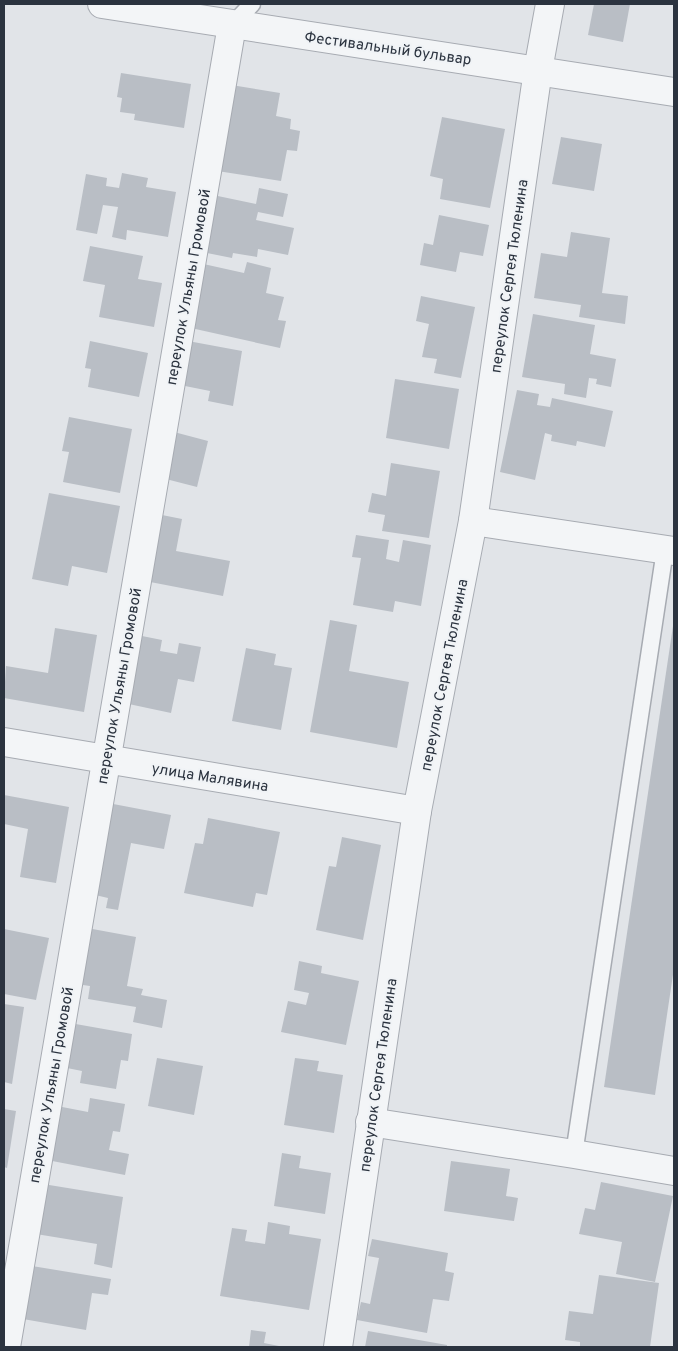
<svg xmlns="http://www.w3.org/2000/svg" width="678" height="1351" font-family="Overpass,sans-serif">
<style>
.building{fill:#b9bec5}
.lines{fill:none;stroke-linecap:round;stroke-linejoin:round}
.lane-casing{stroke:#a7abb2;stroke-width:19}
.street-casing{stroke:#a7abb2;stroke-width:30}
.lane{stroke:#f3f5f7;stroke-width:16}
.street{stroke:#f3f5f7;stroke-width:28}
.labels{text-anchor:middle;stroke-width:4;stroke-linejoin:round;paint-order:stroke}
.street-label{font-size:15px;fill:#2b333f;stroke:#f0f3f6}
</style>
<rect width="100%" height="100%" fill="#e1e4e8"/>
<g class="building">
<polygon points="594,4 630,4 623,42 588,35"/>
<polygon points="121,73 191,84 184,128 134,120 135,114 120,112 122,98 117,97"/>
<polygon points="225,84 280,93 276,116 291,119 290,129 300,131 297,151 287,150 281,181 211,170"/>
<polygon points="442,117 505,129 490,208 440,199 443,179 430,176"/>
<polygon points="561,137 602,144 594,191 552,184"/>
<polygon points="122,173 148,178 146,187 176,192 168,237 127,230 126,240 112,237 118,207 103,205 97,234 76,230 86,174 107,178 106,186 119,188"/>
<polygon points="259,188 288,194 283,217 258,212 256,220 294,228 288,255 258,249 257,257 233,253 232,258 202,252 213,195 256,204"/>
<polygon points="439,215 489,225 483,256 460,252 456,272 420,265 424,243 433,245"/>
<polygon points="571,232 610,238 602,293 628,296 625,324 579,317 581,305 534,298 541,253 567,257"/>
<polygon points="90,246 143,256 138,279 162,283 154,327 99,317 105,285 83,281"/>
<polygon points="247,262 271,268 266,293 284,297 278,320 286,321 280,348 173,324 199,263 244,273"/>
<polygon points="421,296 475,307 461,378 434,373 437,359 422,357 429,324 416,321"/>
<polygon points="533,314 595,325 590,354 616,359 611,387 596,384 597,379 589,378 586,398 564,394 565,384 522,377"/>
<polygon points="90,341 148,353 139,397 88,387 91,369 85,368"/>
<polygon points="188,341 242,351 233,406 208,401 210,391 180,385"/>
<polygon points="395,379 459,389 449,449 386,438"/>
<polygon points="517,390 539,394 537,405 550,407 552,398 613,411 605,447 577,441 576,446 551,441 552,435 545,433 535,480 500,472"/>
<polygon points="69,417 132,429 120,493 63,482 69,452 62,451"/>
<polygon points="174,432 208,441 197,487 162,478"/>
<polygon points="391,463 440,471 429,538 382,531 385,515 368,512 372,493 386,496"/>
<polygon points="49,493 120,506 107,573 72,566 68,586 32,579"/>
<polygon points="157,514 182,519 176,551 230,561 223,596 145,581"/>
<polygon points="356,535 389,540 386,559 399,562 403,540 431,545 421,606 395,601 393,612 353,605 361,558 352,557"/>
<polygon points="330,620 357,625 349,671 409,682 397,748 310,732"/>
<polygon points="673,626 674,968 655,1095 604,1087"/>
<polygon points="55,628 97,635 84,712 4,698 6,666 48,673"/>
<polygon points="137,635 162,640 160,651 177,654 179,643 201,647 194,682 178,679 171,713 124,703"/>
<polygon points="246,648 276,654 274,665 292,668 281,730 232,721"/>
<polygon points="4,795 69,807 56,883 20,877 28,829 4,824"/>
<polygon points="108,803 171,815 164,849 131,843 118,910 106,908 108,898 91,894"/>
<polygon points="208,818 280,832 267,895 256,893 253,907 184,893 195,843 203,844"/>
<polygon points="342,837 381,845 363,940 316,930 329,866 336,867"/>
<polygon points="87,928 136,937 127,986 143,989 141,995 167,1000 162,1028 133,1022 136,1007 88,999 90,986 76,984"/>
<polygon points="4,929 49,938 36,1000 4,994"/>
<polygon points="299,961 322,966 321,973 359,981 346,1045 281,1032 288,1001 306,1005 309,993 294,990"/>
<polygon points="4,1004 24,1007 12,1084 4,1082"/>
<polygon points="70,1023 132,1034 128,1061 121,1060 116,1089 80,1083 82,1071 62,1067"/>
<polygon points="157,1058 203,1066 194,1115 148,1106"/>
<polygon points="295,1058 319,1061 317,1071 343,1075 334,1133 284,1125"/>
<polygon points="90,1098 125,1104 120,1132 113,1131 109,1150 129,1154 125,1175 47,1160 57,1106 88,1112"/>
<polygon points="4,1109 16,1111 7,1168 4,1167"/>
<polygon points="282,1153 301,1156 299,1168 331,1173 325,1214 274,1206"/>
<polygon points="451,1161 510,1169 506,1196 518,1198 514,1221 444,1211"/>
<polygon points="601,1182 673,1196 655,1282 616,1274 622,1242 579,1234 585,1208 595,1210"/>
<polygon points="43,1184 123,1197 112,1268 94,1264 97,1244 36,1234"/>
<polygon points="268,1222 290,1226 289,1234 321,1239 309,1310 220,1296 232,1228 247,1230 245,1241 265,1244"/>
<polygon points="372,1239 448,1253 445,1271 454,1273 449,1301 433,1299 427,1333 357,1320 361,1302 370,1304 379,1258 368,1256"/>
<polygon points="32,1266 111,1279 108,1295 92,1293 86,1330 23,1319"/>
<polygon points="599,1275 659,1283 650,1347 580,1347 580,1342 565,1340 569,1311 593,1314"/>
<polygon points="251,1330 266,1332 264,1343 284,1347 249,1347"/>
<polygon points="368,1331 447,1345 447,1347 365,1347"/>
</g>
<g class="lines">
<defs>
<g id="lane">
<polyline points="232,25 252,4"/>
<polyline points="574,1154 665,550"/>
</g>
<g id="street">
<path d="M102 4C293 35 484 61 674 92"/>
<polyline points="473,521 674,551"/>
<polyline points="4,742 417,811"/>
<polyline points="370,1122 574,1154 674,1171"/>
<polyline points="6,1347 232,25"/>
<polyline points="338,1347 417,811 473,521 538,70 550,4"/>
</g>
</defs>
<use href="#lane" class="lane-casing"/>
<use href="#street" class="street-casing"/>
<use href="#lane" class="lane"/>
<use href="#street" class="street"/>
</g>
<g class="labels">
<g class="street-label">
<text transform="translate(388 48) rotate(8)" y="5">Фестивальный бульвар</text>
<text transform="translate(509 276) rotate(-82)" y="5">переулок Сергея Тюленина</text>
<text transform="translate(188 287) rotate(-80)" y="5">переулок Ульяны Громовой</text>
<text transform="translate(444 675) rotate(-79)" y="5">переулок Сергея Тюленина</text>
<text transform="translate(119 686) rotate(-80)" y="5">переулок Ульяны Громовой</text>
<text transform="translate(210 777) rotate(9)" y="5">улица Малявина</text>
<text transform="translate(378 1075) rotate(-82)" y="5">переулок Сергея Тюленина</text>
<text transform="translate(51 1085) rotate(-80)" y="5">переулок Ульяны Громовой</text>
</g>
</g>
<rect width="678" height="1351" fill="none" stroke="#2b333f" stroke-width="10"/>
</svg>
